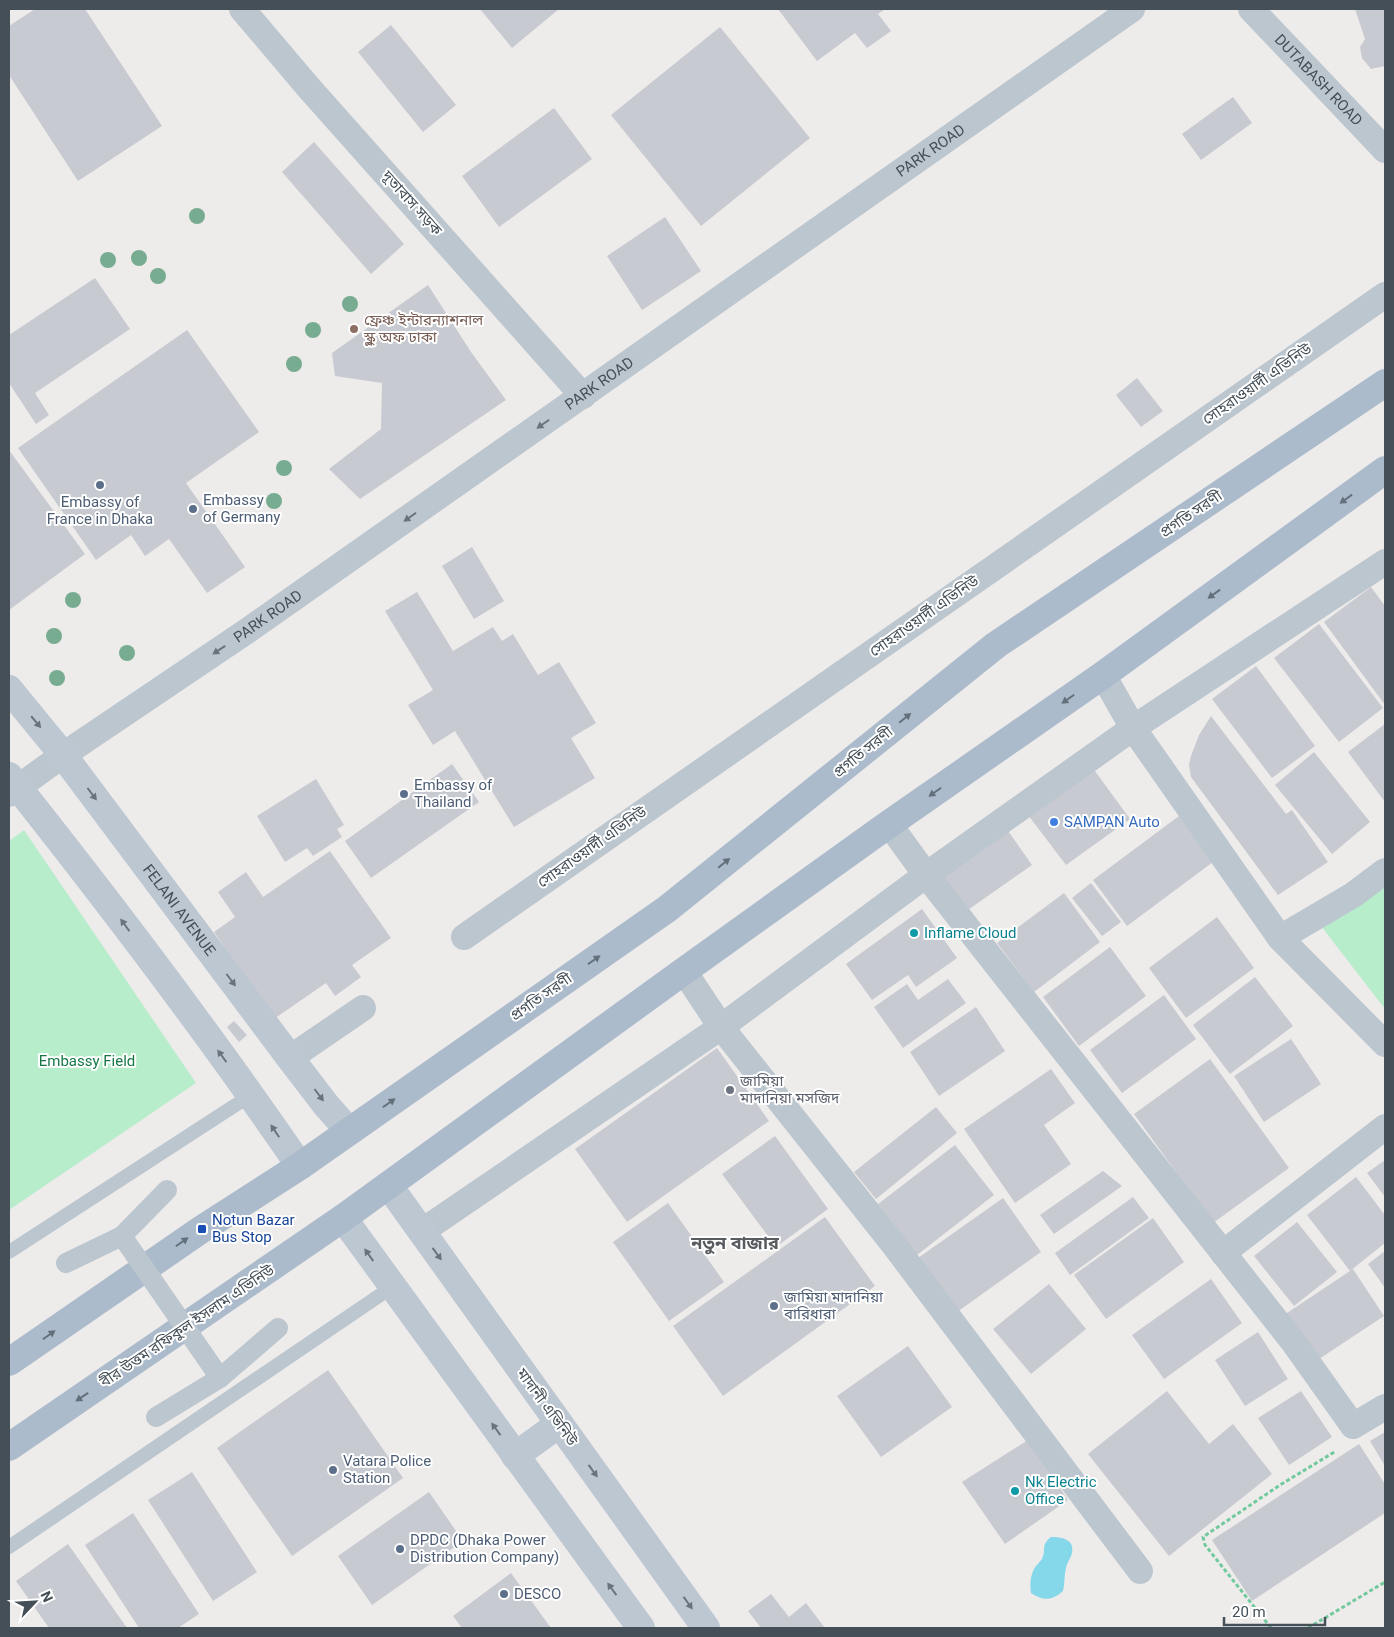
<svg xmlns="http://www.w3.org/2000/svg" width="1394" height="1637" font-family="Roboto,'Noto Sans Bengali',sans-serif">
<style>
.green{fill:#b8edcc}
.water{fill:#85d7ea}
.building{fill:#c8cad1}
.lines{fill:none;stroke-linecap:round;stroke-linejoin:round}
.path{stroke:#71ca9d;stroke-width:3;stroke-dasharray:4 2.5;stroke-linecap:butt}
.service{stroke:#bcc6ce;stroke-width:14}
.pedestrian{stroke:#bcc6ce;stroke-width:20}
.minor{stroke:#bcc6ce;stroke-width:26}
.secondary{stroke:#bcc7d2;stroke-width:28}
.primary{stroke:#abbbcb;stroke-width:28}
.pedestrian-bridge{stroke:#bcc6ce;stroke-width:20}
.tree{fill:#78ac90}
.oneway{fill:#68737b}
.oneway2{fill:#636f7a}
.oneway3{fill:#68737d}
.education-dot{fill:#8d6e63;stroke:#fff;stroke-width:2}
.service-dot{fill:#5c6f8a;stroke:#fff;stroke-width:2}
.shop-dot{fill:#3f7fe0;stroke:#fff;stroke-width:2}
.culture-dot{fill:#0f9aa8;stroke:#fff;stroke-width:2}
.worship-dot{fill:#6b7280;stroke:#fff;stroke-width:2}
.transit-dot{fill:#1a4fb4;stroke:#fff;stroke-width:2}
.labels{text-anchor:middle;stroke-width:4;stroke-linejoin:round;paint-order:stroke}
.street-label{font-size:15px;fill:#444f58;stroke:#fff}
.education-label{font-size:15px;fill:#785e54;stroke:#fff;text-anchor:start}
.service-label{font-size:15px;fill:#4e5e75;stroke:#fff;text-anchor:start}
.shop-label{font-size:15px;fill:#366cbe;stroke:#fff;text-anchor:start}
.culture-label{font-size:15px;fill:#0d838f;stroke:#fff;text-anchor:start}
.park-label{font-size:15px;fill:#177845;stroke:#fff}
.worship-label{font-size:15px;fill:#5b616d;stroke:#fff;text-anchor:start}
.transit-label{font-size:15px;fill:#164399;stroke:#fff;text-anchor:start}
.quarter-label{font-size:18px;font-weight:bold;fill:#585c60;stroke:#fff}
</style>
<rect width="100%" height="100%" fill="#eeebeb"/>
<g class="green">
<polygon points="24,830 196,1083 9,1210 9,841"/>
<polygon points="1385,879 1385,1009 1321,926"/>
</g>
<path class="water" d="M1051 1537C1061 1537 1075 1539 1072 1553 1071 1558 1067 1562 1066 1568 1064 1575 1065 1583 1063 1591 1052 1601 1043 1601 1031 1593 1030 1585 1030 1577 1034 1569 1036 1565 1040 1562 1042 1559 1047 1548 1040 1546 1051 1537Z"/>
<g class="building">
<polygon points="35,9 85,9 162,126 78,181 9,75 9,26"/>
<polygon points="480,9 559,9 512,48"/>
<polygon points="778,9 885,9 878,14 891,31 867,48 855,33 817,61"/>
<polygon points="1355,9 1385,9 1385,66 1371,69 1362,58 1360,47 1365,39"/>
<polygon points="391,25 456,105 423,132 358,52"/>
<polygon points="720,27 810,138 701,226 611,115"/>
<polygon points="1233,97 1252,123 1201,160 1182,134"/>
<polygon points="554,108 592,159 499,227 462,176"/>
<polygon points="314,142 404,244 371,274 282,172"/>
<polygon points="665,217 701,271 642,310 607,256"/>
<polygon points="95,278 130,329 35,393 49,415 36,424 9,383 9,335"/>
<polygon points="428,285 471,352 506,400 360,499 329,469 381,429 382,383 335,376 332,353"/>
<polygon points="187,330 259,432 186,483 245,567 207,593 169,539 145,556 131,535 96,560 18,448"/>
<polygon points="1137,378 1163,411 1141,427 1116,395"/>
<polygon points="9,450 85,554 9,610"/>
<polygon points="472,547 504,601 474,619 442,566"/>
<polygon points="1371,587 1385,606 1385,705 1324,622"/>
<polygon points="417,592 453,651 493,627 502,641 513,634 538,675 559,662 596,723 571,738 595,778 514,827 455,731 433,745 408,705 433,690 385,611"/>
<polygon points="1319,624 1383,708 1339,742 1274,658"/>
<polygon points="1256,666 1315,746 1272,778 1212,699"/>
<polygon points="1211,716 1286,814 1292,810 1328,862 1278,895 1191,777 1189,765 1191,756 1199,735"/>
<polygon points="1385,724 1385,802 1348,752"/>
<polygon points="1314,752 1370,822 1332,854 1275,785"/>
<polygon points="452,764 479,802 371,878 345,841"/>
<polygon points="1092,767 1130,819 1066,865 1028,815"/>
<polygon points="316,779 344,825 337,829 342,837 313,856 307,848 285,862 257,816"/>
<polygon points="1179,816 1213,862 1127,926 1093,880"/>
<polygon points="1006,828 1032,865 965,912 940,876"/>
<polygon points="330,851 391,938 352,965 361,977 335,996 326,983 274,1019 214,932 235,917 218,892 246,872 263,897"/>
<polygon points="1091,883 1121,922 1102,936 1072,898"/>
<polygon points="1064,893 1100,942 1034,992 997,943"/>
<polygon points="922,909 957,958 916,987 908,975 872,1000 846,964"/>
<polygon points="1217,917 1254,968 1186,1018 1149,968"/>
<polygon points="1110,947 1146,996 1079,1046 1043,997"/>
<polygon points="1255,977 1293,1026 1230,1074 1193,1025"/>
<polygon points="948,979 966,1003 903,1048 874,1007 907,984 918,1000"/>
<polygon points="1164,995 1196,1039 1122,1093 1090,1050"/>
<polygon points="976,1007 1005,1051 939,1096 910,1052"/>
<polygon points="234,1021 247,1035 239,1042 227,1027"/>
<polygon points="1291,1039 1321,1084 1264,1122 1234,1076"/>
<polygon points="717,1048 769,1121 627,1222 575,1149"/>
<polygon points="1210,1059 1289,1168 1213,1223 1134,1114"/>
<polygon points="1051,1069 1075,1103 1044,1125 1071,1164 1015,1203 964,1129"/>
<polygon points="936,1107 957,1133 876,1199 854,1172"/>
<polygon points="775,1136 828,1209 776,1247 722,1174"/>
<polygon points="955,1145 994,1195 917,1255 878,1204"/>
<polygon points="1385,1160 1385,1197 1367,1173"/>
<polygon points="1103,1171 1122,1186 1054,1234 1040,1215"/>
<polygon points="1356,1177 1385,1215 1385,1243 1350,1271 1307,1215"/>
<polygon points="1133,1197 1149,1218 1070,1275 1055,1253"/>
<polygon points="1003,1198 1041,1252 957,1312 918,1258"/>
<polygon points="668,1203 724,1282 669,1321 613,1242"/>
<polygon points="825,1217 875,1286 723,1396 673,1326"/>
<polygon points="1153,1218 1184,1262 1106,1319 1074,1275"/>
<polygon points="1297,1222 1337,1272 1294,1306 1254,1256"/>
<polygon points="1385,1251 1385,1288 1368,1264"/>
<polygon points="1353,1269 1384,1316 1316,1361 1284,1315"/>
<polygon points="1211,1279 1242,1323 1164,1379 1132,1335"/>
<polygon points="1049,1284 1086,1329 1031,1374 993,1329"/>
<polygon points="1258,1332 1288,1379 1245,1406 1215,1360"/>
<polygon points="908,1346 952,1407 881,1457 837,1396"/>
<polygon points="328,1370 403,1478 292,1556 217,1448"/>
<polygon points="1167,1391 1209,1444 1233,1424 1272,1474 1169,1556 1088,1454"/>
<polygon points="1301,1391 1332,1437 1289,1465 1258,1418"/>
<polygon points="1385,1432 1385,1466 1370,1441"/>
<polygon points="1028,1440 1068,1500 1005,1544 962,1482"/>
<polygon points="1359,1444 1385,1484 1385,1513 1252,1601 1212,1540"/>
<polygon points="192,1472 257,1572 213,1601 148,1500"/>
<polygon points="429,1492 463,1541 372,1605 338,1556"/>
<polygon points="133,1513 199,1614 178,1628 139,1628 85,1545"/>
<polygon points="68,1544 127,1628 49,1628 16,1581"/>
<polygon points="511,1573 551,1628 462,1628 453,1616"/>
<polygon points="771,1594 789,1617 806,1603 825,1628 761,1628 748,1611"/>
</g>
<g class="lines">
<g class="path">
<polyline points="1271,1628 1205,1545 1203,1537 1280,1485 1336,1451"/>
<polyline points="1308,1628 1385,1582"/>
</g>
<g class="service">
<polyline points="9,1252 251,1095"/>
<polyline points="9,1547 392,1287"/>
</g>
<g class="pedestrian">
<polyline points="66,1263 122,1236 167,1190"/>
<polyline points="156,1417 220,1378 278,1328"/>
</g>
<g class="minor">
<polyline points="242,9 309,88 583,396"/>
<path id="s1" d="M1251 9 1385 150"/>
<polyline points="1103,675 1133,728 1280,938 1385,1044"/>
<path id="s2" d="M9 794 63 755 247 631 1132 9"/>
<polyline points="889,824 926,875 1294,1343 1353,1426 1385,1407"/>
<polyline points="464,937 1385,295"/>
<polyline points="1280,938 1353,895 1385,871"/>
<polyline points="684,971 721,1027 894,1245 1140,1571"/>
<polyline points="290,1058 363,1008"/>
<polyline points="421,1232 721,1027 926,875 1133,728 1385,562"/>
<polyline points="1223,1253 1385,1127"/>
</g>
<g class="secondary">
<path id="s3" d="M9 689 63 755 290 1058 326 1105 349 1131"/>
<path d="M9 776C110 903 208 1032 300 1166"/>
<polyline points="389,1186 706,1628"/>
<polyline points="343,1218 641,1628"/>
<polyline points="515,1456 559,1424"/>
</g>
<g class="primary">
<polyline points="9,1362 202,1229 300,1166 667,909 996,645 1385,383"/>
<polyline points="9,1447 343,1218 684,971 889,824 1103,675 1385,470"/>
</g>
<polyline class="pedestrian-bridge" points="122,1236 220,1378"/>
</g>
<g class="tree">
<circle cx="197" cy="216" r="8"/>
<circle cx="139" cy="258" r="8"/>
<circle cx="108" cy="260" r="8"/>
<circle cx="158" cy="276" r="8"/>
<circle cx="350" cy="304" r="8"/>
<circle cx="313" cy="330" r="8"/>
<circle cx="294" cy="364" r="8"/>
<circle cx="284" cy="468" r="8"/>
<circle cx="274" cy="501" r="8"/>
<circle cx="73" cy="600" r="8"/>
<circle cx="54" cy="636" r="8"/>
<circle cx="127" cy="653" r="8"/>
<circle cx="57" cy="678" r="8"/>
</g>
<defs><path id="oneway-solid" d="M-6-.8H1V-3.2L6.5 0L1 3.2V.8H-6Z" transform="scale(1.25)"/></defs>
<g class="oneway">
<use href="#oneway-solid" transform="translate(543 424) rotate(145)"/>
<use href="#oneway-solid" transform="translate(410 517) rotate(145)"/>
<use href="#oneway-solid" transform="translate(219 650) rotate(146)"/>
</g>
<g class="oneway2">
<use href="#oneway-solid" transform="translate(1346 499) rotate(144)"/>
<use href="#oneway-solid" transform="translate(1214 594) rotate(144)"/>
<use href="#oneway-solid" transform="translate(1068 699) rotate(145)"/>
<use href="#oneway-solid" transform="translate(905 718) rotate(-39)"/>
<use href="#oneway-solid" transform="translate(935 792) rotate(145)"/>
<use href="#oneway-solid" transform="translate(724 863) rotate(-39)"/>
<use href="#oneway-solid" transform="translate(594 960) rotate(-35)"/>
<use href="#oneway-solid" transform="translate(389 1103) rotate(-35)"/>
<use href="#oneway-solid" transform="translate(182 1242) rotate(-35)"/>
<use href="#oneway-solid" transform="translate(49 1335) rotate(-35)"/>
<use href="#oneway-solid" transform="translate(82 1397) rotate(146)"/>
</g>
<g class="oneway3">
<use href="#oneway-solid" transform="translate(36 722) rotate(50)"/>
<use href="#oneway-solid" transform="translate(92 794) rotate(53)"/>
<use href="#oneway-solid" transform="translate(125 925) rotate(-126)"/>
<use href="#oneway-solid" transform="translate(231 980) rotate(53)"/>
<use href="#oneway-solid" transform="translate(222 1056) rotate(-126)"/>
<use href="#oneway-solid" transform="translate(319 1095) rotate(53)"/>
<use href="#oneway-solid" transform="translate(275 1131) rotate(-124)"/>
<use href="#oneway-solid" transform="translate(437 1254) rotate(54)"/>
<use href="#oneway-solid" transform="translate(369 1255) rotate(-125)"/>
<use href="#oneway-solid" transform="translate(496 1429) rotate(-126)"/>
<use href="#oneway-solid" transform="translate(593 1471) rotate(54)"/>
<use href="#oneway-solid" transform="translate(612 1589) rotate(-126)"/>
<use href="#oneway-solid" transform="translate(688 1603) rotate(54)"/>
</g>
<circle class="education-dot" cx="354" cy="329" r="5"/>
<g class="service-dot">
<circle cx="100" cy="485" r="5"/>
<circle cx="193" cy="509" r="5"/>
<circle cx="404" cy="794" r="5"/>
<circle cx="774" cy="1306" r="5"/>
<circle cx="333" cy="1470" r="5"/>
<circle cx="400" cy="1549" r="5"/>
<circle cx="504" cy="1594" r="5"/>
</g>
<circle class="shop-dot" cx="1054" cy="822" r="5"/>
<g class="culture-dot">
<circle cx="914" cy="933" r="5"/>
<circle cx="1015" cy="1491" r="5"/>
</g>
<circle class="worship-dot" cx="730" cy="1090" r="5"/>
<rect class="transit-dot" x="197" y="1224" width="10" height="10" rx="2.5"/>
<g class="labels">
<g class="street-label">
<text dy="5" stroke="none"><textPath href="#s1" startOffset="98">DUTABASH ROAD</textPath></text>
<text dy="5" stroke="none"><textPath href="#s2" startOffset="1124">PARK ROAD</textPath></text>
<text transform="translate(412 203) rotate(48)" y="5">দূতাবাস সড়ক</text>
<text dy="5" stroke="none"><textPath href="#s2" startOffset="719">PARK ROAD</textPath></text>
<text transform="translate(1257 384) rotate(-35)" y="5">সোহরাওয়ার্দী এভিনিউ</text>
<text transform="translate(1191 514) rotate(-34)" y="5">প্রগতি সরণী</text>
<text transform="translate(924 616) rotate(-35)" y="5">সোহরাওয়ার্দী এভিনিউ</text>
<text dy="5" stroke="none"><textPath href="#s2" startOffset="314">PARK ROAD</textPath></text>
<text transform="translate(863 752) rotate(-39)" y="5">প্রগতি সরণী</text>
<text transform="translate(592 847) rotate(-35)" y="5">সোহরাওয়ার্দী এভিনিউ</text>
<text dy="5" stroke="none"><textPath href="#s3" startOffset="279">FELANI AVENUE</textPath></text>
<text transform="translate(541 997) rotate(-35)" y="5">প্রগতি সরণী</text>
<text transform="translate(187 1326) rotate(-34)" y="5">বীর উত্তম রফিকুল ইসলাম এভিনিউ</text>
<text transform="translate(547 1407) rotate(54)" y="5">মাদানী এভিনিউ</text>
</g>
<g class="education-label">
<text x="364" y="325">ফ্রেঞ্চ ইন্টারন্যাশনাল<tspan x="364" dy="17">স্কুল অফ ঢাকা</tspan></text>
</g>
<g class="service-label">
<text x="203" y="505">Embassy<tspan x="203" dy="17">of Germany</tspan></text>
<text x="100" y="507" text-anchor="middle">Embassy of<tspan x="100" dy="17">France in Dhaka</tspan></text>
<text x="414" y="790">Embassy of<tspan x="414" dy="17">Thailand</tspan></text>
<text x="784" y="1302">জামিয়া মাদানিয়া<tspan x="784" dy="17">বারিধারা</tspan></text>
<text x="343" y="1466">Vatara Police<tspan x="343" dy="17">Station</tspan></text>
<text x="410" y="1545">DPDC (Dhaka Power<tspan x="410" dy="17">Distribution Company)</tspan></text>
<text x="514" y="1599">DESCO</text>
</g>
<g class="shop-label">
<text x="1064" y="827">SAMPAN Auto</text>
</g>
<g class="culture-label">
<text x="924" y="938">Inflame Cloud</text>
<text x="1025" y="1487">Nk Electric<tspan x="1025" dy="17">Office</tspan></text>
</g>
<g class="park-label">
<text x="87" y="1066">Embassy Field</text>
</g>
<g class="worship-label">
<text x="740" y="1086">জামিয়া<tspan x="740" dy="17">মাদানিয়া মসজিদ</tspan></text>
</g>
<g class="transit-label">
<text x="212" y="1225">Notun Bazar<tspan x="212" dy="17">Bus Stop</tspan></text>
</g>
<g class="quarter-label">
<text x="735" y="1249">নতুন বাজার</text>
</g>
</g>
<rect width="1394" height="1637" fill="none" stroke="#444f58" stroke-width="20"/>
<g transform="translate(35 1602) rotate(65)" stroke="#ffffff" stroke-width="4" paint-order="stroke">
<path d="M0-4L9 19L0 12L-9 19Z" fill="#444f58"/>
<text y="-8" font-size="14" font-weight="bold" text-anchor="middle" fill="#444f58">N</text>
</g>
<path d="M1224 1617v8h101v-8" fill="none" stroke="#444f58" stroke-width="2.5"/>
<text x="1232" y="1617" font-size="15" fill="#444f58" stroke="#ffffff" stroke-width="4" paint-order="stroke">20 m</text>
</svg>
